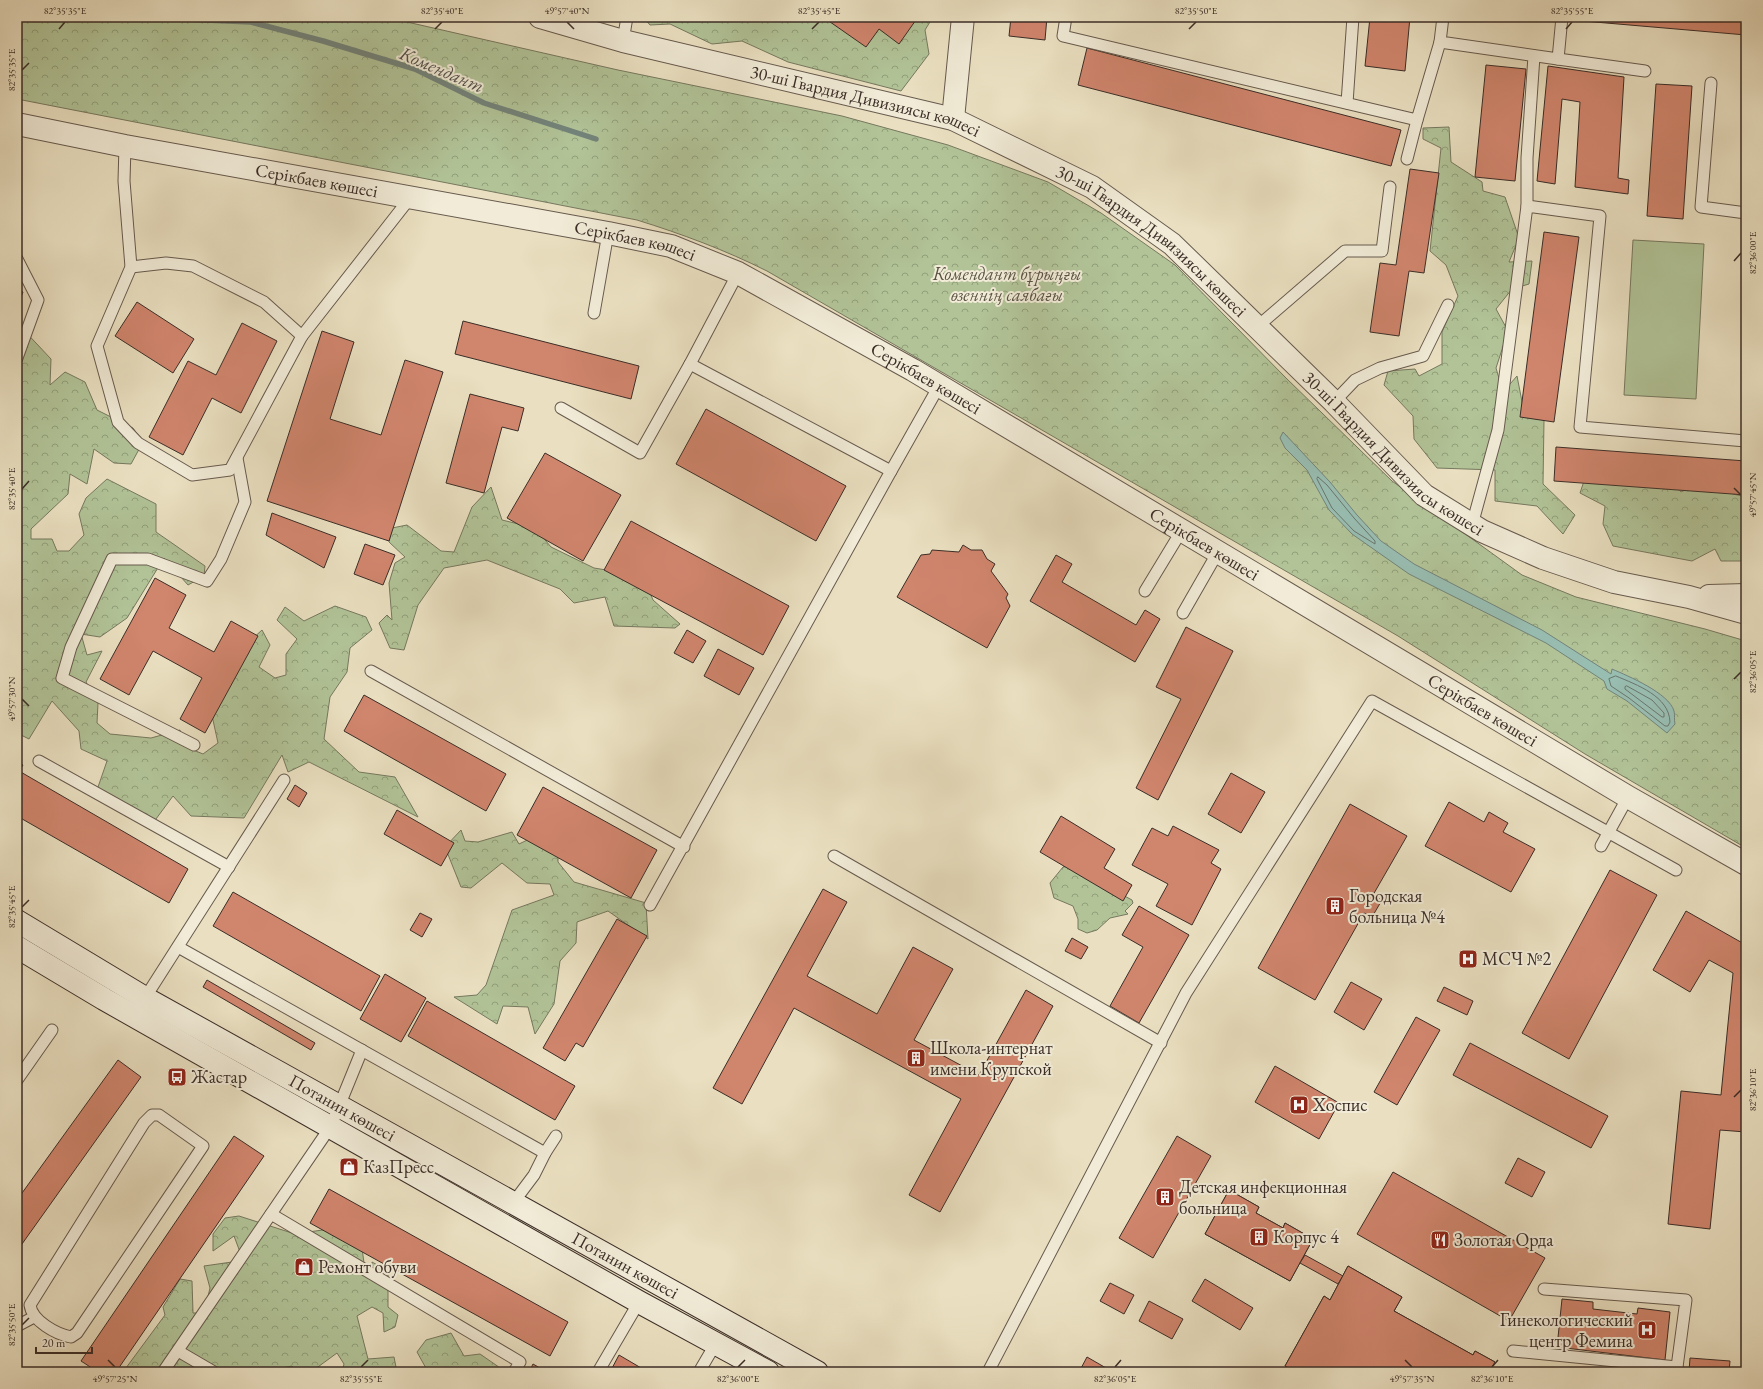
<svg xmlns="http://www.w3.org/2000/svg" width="1763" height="1389" font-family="'EB Garamond',serif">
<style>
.forest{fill:url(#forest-crowns);stroke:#76785f}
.pitch{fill:#b1c397;stroke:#76785f}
.water{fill:#98bdb1;stroke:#73837a}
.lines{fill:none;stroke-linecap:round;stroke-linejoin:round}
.shore{stroke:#6a756c;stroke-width:1}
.stream{stroke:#73837a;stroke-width:5.5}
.building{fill:#d0856d;stroke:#3b2d27}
.service-casing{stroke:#675a4e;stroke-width:13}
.tertiary-casing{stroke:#675a4e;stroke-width:24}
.secondary-casing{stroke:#3b2d27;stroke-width:24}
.service{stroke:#f1ebd7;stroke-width:11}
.tertiary{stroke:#f1ebd7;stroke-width:22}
.secondary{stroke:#f1ebd7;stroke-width:22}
.ticks{fill:none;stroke:#3b2d27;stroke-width:1.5}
.labels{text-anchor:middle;stroke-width:4;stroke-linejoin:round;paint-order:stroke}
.street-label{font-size:18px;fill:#3b2d27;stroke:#f1ebd7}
.park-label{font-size:18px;font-style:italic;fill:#585243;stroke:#f1ebd7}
.poi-label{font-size:18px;fill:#3b2d27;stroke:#f1ebd7;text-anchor:start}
.water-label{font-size:19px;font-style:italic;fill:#52514a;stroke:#f1ebd7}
.neatline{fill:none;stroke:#3b2d27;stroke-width:1.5}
.ticks-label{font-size:10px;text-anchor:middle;fill:#3b2d27}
</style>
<defs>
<pattern id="forest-crowns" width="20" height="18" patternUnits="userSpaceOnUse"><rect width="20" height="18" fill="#b1c397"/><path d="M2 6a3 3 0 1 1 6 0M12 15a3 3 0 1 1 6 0" fill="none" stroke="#919f7b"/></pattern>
</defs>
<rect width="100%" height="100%" fill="#eae0c1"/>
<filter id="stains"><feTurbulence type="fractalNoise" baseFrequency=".005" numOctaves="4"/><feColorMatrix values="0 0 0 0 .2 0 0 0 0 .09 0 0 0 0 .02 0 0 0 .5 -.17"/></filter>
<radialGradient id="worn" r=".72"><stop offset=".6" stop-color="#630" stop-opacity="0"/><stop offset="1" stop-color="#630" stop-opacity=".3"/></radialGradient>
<g class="forest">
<path d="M17 17H385L618 70 842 116 948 145 1048 182 1101 213 1175 265 1286 378 1392 481 1522 575 1576 597 1705 629 1746 641V848L1585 754 1398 636 767 271C725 250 682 234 637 220L17 99Z"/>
<polygon points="643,17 933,17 925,30 929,54 901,91 788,62 742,41 712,44 670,24 650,25"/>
<polygon points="1449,127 1451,162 1482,182 1483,191 1505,197 1519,238 1509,262 1532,261 1529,284 1512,289 1496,309 1508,331 1496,368 1503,392 1517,376 1525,417 1544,420 1543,484 1575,515 1563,534 1537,506 1495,501 1495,470 1437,468 1414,439 1413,416 1384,385 1388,371 1415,369 1419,376 1442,364 1442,332 1458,296 1446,265 1430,251 1441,148 1423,139 1423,128"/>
<polygon points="20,326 51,359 50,385 65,372 85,382 97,410 133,428 143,442 131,464 114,463 94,449 87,484 70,474 68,494 31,529 31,539 52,539 57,551 69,551 84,535 79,514 86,498 107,479 156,504 156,532 205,566 204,576 188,585 164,558 127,618 100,637 81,634 87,655 102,651 86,682 98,703 97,723 110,734 151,738 180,730 184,746 203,754 218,743 211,711 238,652 262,630 270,645 259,667 275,678 286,675 286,654 297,639 277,620 285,607 304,621 335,606 366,617 372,630 350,648 347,672 330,697 324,739 359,772 395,777 418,817 309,762 288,772 282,755 244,818 191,816 173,796 153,823 97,790 107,761 81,749 79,731 52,701 29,739 17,733 17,328"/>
<polygon points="1671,480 1681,492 1695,485 1746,497 1746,561 1721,561 1715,549 1692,561 1613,546 1603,524 1605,506 1580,493 1584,481"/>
<polygon points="491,487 502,520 535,528 551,547 594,568 643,576 653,600 680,624 675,628 614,626 605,597 574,603 560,589 487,560 444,568 418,605 404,650 390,648 379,623 387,615 392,620 389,583 395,563 405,557 389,542 392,528 407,525 441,551 454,552 472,507"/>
<polygon points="461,830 465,841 478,842 512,832 519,844 542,833 558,844 558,862 574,882 646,903 648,939 608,911 577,922 576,943 560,961 554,1004 535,1034 528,1007 503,1006 497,1024 454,997 477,995 486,985 512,910 554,895 550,884 527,883 502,863 471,888 461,887 445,847"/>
<polygon points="1074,860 1119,893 1132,900 1133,903 1125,911 1128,914 1110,918 1097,930 1087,933 1078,929 1078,919 1073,906 1054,898 1050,883 1063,867"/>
<polygon points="239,1216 295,1234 336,1228 361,1241 365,1270 372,1271 372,1262 388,1271 388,1307 398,1315 395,1327 384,1332 383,1313 372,1307 357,1316 368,1359 394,1357 397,1372 342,1372 344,1364 337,1353 311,1372 296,1372 292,1366 277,1369 277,1372 123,1372 165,1315 163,1307 180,1279 192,1281 193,1313 204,1313 210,1288 204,1266 232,1262 240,1252 234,1236 213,1251 213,1234 225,1218"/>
<polygon points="451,1333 464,1356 480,1354 506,1372 433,1372 427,1370 417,1352 426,1340"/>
</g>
<polygon class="pitch" points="1633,240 1704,244 1696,399 1624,395"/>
<path class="water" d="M1283 432 1330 482 1357 515 1381 541 1414 564 1542 630 1611 674 1612 669C1628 676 1669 693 1674 711 1675 715 1674 720 1675 724L1667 733 1627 701 1607 689 1604 681 1546 643 1409 574 1352 534 1329 510 1307 470 1285 448 1280 438Z"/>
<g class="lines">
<g class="shore">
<polygon points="1318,477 1327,485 1354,518 1375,541 1375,544 1354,531 1332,508 1317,479"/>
<path d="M1616 676C1637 685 1669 696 1670 722L1668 726H1665L1629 698 1611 686 1609 679Z"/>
<polygon points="1627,686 1652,700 1664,713 1664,717 1662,717 1625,689 1625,687"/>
</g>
<polyline class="stream" points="133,17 251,22 323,41 415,69 484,103 596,139"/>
</g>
<g class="building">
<polygon points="823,17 918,17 899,44 879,29 866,47"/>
<polygon points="1011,17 1047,17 1045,40 1009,36"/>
<polygon points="1370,17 1410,17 1405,71 1365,66"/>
<polygon points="1504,17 1527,17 1526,20"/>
<polygon points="1583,17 1746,17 1746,35 1583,21"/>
<polygon points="1087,48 1401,130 1391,166 1078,85"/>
<polygon points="1486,65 1526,69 1515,181 1475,177"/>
<polygon points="1548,66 1624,77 1618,178 1629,180 1628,194 1575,187 1580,102 1562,99 1555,184 1537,181"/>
<polygon points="1656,84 1692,86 1683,219 1647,216"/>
<polygon points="1410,169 1439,173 1424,273 1409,271 1399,336 1370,332 1380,263 1396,265"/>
<polygon points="1544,232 1579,237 1554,422 1520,417"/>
<polygon points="17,289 23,292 17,307"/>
<polygon points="137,302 194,339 173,373 115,336"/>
<polygon points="463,321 639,366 631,399 455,354"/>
<polygon points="242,323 277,341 241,413 212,398 183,455 149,437 188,361 216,375"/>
<polygon points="322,331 354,342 330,419 381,435 405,360 443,372 389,541 267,501"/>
<polygon points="470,394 524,408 518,431 502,427 484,493 446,483"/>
<polygon points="706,409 846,486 816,541 676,464"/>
<polygon points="1556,447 1746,461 1746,495 1554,481"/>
<polygon points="545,453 621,495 583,561 507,518"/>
<polygon points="272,513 336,537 324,568 266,535"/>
<polygon points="631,521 789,606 763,655 604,570"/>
<polygon points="365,544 395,555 383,585 354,574"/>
<polygon points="963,545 971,550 982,550 987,559 995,564 991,571 1008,594 1006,598 1010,606 987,648 897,597 921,555 930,554 932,550 959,552"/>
<polygon points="1056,555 1072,564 1062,582 1136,625 1145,610 1160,619 1135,662 1030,601"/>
<polygon points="155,578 186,595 169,628 214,652 231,621 258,636 205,733 180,719 202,678 153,651 129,695 100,679"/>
<polygon points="1186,627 1233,651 1158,800 1136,788 1181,699 1156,687"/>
<polygon points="687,630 706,641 693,663 674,653"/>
<polygon points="718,649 754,668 739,695 704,676"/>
<polygon points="364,695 506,774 486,811 344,731"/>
<polygon points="17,762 23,765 19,771 188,869 169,903 17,816"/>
<polygon points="1231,773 1265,792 1241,833 1208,814"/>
<polygon points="295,785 307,793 299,807 287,799"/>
<polygon points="543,787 657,850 631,898 517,835"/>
<polygon points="1449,802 1484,822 1489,812 1508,823 1503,832 1535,849 1511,892 1425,846"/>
<polygon points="1350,804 1407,836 1373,895 1382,900 1372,917 1364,913 1315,1000 1258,968"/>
<polygon points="397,810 454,843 441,866 384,834"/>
<polygon points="1061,816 1115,849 1104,868 1132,885 1123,901 1040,852"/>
<polygon points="1173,826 1219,850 1211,863 1221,869 1192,925 1156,906 1168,884 1132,865 1152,828 1168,836"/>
<polygon points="1610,870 1657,895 1569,1059 1522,1033"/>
<polygon points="823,889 847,902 807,976 877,1014 913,947 953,969 914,1040 979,1075 1026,990 1053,1006 940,1212 909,1195 961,1099 794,1008 742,1104 713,1088"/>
<polygon points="233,892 380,976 361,1011 213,926"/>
<polygon points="1139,906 1189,935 1139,1023 1110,1006 1143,947 1122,935"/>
<polygon points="1686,911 1746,945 1746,1132 1720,1130 1710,1229 1668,1224 1681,1091 1721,1095 1733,973 1709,960 1690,992 1653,970"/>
<polygon points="420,913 432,919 422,937 410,930"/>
<polygon points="617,919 647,936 583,1047 576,1043 565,1061 543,1048"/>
<polygon points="1072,938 1088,947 1081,959 1065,951"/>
<polygon points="385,974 426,998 401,1042 360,1019"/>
<polygon points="207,980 315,1043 311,1050 203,987"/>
<polygon points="1351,982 1382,999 1364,1030 1334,1012"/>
<polygon points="1444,987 1473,1001 1467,1015 1437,1001"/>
<polygon points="427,1001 575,1086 555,1120 408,1036"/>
<polygon points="1416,1017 1440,1030 1397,1105 1374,1092"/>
<polygon points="1470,1043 1608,1116 1591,1148 1453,1075"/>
<polygon points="118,1060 141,1077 17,1251 17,1200"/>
<polygon points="1275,1066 1339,1103 1319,1139 1255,1102"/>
<polygon points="234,1136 264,1156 116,1372 98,1372 81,1361"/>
<polygon points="1177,1136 1211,1156 1153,1258 1119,1238"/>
<polygon points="1518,1158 1545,1172 1532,1197 1505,1183"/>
<polygon points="1393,1172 1545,1258 1509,1321 1357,1234"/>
<polygon points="329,1189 568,1322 550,1356 310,1223"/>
<polygon points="1229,1190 1259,1207 1256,1213 1283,1228 1285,1223 1313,1239 1290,1281 1205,1234"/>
<polygon points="1229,1190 1259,1207 1256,1213 1283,1228 1285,1223 1313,1239 1290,1281 1205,1234"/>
<polygon points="1305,1255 1343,1276 1338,1284 1300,1263"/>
<polygon points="1348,1266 1402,1297 1394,1311 1473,1355 1475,1351 1495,1362 1489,1372 1296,1372 1285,1366 1324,1296 1330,1300"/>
<polygon points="1348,1266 1402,1297 1394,1311 1473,1355 1475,1351 1495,1362 1489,1372 1296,1372 1285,1366 1324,1296 1330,1300"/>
<polygon points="1205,1279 1253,1308 1240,1330 1192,1301"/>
<polygon points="1110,1283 1134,1295 1124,1314 1100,1301"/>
<polygon points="1562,1299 1593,1302 1593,1309 1637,1314 1638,1308 1670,1312 1665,1360 1557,1347"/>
<polygon points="1149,1301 1183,1319 1172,1339 1139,1321"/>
<polygon points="619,1355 648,1372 610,1372"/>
<polygon points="1087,1357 1113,1372 1079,1372"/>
<polygon points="1690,1358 1730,1361 1729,1372 1689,1372"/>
<polygon points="533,1364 547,1372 529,1372"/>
</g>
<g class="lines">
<defs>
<g id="service">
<polyline points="1066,17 1063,36 1417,120 1440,42"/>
<polyline points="1443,17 1440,42 1558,59 1562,17"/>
<polyline points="623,41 627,17"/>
<polyline points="1558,59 1645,71"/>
<polyline points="1711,83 1701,207 1746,213"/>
<polyline points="1347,103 1353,17"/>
<polyline points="125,146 124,181 131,267 97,346 118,422 138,443 192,475 230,470 302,336"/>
<polyline points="1407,159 1417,120"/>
<polyline points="1527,206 1527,158 1534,56"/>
<polyline points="17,259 38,300 17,358"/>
<polyline points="131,267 166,263 193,266 264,302 302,336 410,198"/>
<polyline points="594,313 608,233"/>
<polyline points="1257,327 1345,251 1382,251 1390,187"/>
<polyline points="1334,402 1355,380 1380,368 1423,356 1448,305"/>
<polyline points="561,408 640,453 690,364 738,273"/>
<polyline points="891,471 939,386"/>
<polyline points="1472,525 1498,430 1527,206 1600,216 1580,427 1746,441"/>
<polyline points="1145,591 1182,530"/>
<polyline points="1183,613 1218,552"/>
<polyline points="371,671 684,847"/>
<polyline points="194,745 62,678 71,647 112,559 148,559 207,581 221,559 245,502 237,458"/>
<polyline points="39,761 229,867"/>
<polyline points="1601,846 1628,797"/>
<polyline points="834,856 1161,1043"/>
<polyline points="650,905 891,471 690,364"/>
<polyline points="178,947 545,1153 534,1175 513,1203"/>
<polyline points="145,998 284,780"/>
<polyline points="17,1080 52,1030"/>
<path d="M152 1115H159L203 1146 77 1333 71 1337C56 1334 32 1321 30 1305L144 1123Z"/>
<polyline points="545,1153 556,1136"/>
<polyline points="271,1214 520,1362 514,1372"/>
<polyline points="1544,1289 1686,1300 1677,1367"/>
<polyline points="17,1326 34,1317"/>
<polyline points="178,1351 214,1372"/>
<polyline points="1513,1351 1677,1367 1677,1372"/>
<polyline points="163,1372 331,1126 362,1050"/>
<polyline points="598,1372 639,1302"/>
<polyline points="699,1372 716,1343"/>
<polyline points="988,1372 1186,993 1372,701 1676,870"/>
</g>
<g id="tertiary">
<path id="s1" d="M540 17 623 41 953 119 1092 187 1172 244 1334 402 1424 495 1482 531 1543 558 1614 582 1689 597 1746 613"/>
<polyline points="953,119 963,17"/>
<path id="s2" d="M17 124 125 146 608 233 671 246 738 273 913 370 1628 797 1746 864"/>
<polyline points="1709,596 1746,595"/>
</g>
<g id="secondary">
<path id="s3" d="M17 921 145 998 817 1372"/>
<polyline points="17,947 104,999 639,1302 768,1372"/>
</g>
</defs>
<use href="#service" class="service-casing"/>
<use href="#tertiary" class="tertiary-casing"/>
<use href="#secondary" class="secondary-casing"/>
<use href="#service" class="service"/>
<use href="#tertiary" class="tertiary"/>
<use href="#secondary" class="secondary"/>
</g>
<path class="ticks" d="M567 22 574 29M59 29 65 22M435 29 442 22M812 29 819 22M1189 29 1196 22M1566 29 1572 22M22 70 29 63M1734 261 1741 253M1734 488 1741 495M22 489 29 481M1734 679 1741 672M22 699 29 706M22 907 29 900M1734 1097 1741 1090M22 1325 29 1318M108 1360 115 1367M1405 1360 1412 1367M361 1367 368 1360M738 1367 745 1360M1115 1367 1121 1360M1492 1367 1498 1360"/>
<defs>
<symbol id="building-square" viewBox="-11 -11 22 22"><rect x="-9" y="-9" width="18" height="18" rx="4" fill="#8f2418" stroke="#f1ebd7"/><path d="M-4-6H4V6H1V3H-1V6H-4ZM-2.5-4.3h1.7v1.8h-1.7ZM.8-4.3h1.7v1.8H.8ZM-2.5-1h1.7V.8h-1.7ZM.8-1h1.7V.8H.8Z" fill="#fff"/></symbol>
<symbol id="hospital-square" viewBox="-11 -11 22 22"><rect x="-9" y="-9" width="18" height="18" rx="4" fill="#8f2418" stroke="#f1ebd7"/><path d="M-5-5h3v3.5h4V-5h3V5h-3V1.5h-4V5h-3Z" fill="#fff"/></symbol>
<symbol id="bus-square" viewBox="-11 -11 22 22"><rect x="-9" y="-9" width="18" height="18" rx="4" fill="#8f2418" stroke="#f1ebd7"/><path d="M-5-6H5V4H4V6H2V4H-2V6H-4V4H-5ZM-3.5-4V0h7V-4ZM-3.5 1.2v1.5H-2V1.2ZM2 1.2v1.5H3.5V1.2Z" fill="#fff"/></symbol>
<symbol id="shop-square" viewBox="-11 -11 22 22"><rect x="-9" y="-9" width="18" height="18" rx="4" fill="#8f2418" stroke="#f1ebd7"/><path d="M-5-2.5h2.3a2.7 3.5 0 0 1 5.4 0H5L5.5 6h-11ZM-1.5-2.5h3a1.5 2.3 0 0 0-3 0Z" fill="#fff"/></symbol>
<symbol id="restaurant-square" viewBox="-11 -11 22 22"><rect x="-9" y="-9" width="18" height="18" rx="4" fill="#8f2418" stroke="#f1ebd7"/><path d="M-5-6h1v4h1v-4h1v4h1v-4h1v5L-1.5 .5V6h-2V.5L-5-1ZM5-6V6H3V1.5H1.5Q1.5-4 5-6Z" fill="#fff"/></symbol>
</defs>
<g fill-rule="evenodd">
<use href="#building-square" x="1324" y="895" width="22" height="22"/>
<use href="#hospital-square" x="1457" y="948" width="22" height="22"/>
<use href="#building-square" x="905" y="1047" width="22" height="22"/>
<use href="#bus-square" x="166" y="1066" width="22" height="22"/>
<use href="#hospital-square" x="1288" y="1094" width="22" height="22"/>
<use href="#shop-square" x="338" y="1156" width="22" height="22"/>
<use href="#building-square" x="1154" y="1186" width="22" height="22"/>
<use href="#building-square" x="1248" y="1226" width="22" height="22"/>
<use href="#restaurant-square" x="1429" y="1229" width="22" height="22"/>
<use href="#shop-square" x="293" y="1256" width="22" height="22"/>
<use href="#hospital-square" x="1636" y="1319" width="22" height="22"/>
</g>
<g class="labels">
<g class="street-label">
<text dy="6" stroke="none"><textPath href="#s1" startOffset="336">30-ші Гвардия Дивизиясы көшесі</textPath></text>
<text dy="6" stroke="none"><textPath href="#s2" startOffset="305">Серікбаев көшесі</textPath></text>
<text dy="6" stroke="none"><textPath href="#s2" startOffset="629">Серікбаев көшесі</textPath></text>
<text dy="6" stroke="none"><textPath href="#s1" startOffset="660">30-ші Гвардия Дивизиясы көшесі</textPath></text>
<text dy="6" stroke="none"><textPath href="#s2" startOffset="953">Серікбаев көшесі</textPath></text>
<text dy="6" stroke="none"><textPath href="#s1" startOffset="984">30-ші Гвардия Дивизиясы көшесі</textPath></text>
<text dy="6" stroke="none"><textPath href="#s2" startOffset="1277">Серікбаев көшесі</textPath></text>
<text dy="6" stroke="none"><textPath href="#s2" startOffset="1601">Серікбаев көшесі</textPath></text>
<text dy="6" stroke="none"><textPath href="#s3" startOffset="375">Потанин көшесі</textPath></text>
<text dy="6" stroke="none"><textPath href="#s3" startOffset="699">Потанин көшесі</textPath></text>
</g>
<g class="park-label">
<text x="1007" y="280">Комендант бұрыңғы<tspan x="1007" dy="21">өзеннің саябағы</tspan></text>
</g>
<g class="poi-label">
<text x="1349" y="902">Городская<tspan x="1349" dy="21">больница №4</tspan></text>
<text x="1482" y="965">МСЧ №2</text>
<text x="930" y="1054">Школа-интернат<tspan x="930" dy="21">имени Крупской</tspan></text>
<text x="191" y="1083">Жастар</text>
<text x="1313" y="1111">Хоспис</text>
<text x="363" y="1173">КазПресс</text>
<text x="1179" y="1193">Детская инфекционная<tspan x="1179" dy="21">больница</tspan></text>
<text x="1273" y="1243">Корпус 4</text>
<text x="1454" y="1246">Золотая Орда</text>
<text x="318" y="1273">Ремонт обуви</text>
<text x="1633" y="1326" text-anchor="end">Гинекологический<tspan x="1633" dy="21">центр Фемина</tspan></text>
</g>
<g class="water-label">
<text transform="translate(442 69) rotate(23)" y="7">Комендант</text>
</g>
</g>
<rect width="1763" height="1389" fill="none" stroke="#eae0c1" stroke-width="44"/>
<path d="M36 1347v6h56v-6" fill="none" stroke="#3b2d27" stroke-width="2"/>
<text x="42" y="1347" font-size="12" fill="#3b2d27" stroke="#f1ebd7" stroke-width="3" paint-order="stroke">20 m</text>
<rect x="22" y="22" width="1719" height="1345" class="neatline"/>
<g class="ticks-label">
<text x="65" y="14">82°35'35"E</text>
<text x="442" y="14">82°35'40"E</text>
<text x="567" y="14">49°57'40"N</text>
<text x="819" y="14">82°35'45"E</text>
<text x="1196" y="14">82°35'50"E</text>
<text x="1572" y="14">82°35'55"E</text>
<text transform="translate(11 70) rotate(-90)" y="4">82°35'35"E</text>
<text transform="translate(1752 253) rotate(-90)" y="4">82°36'00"E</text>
<text transform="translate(11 489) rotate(-90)" y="4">82°35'40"E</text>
<text transform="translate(1752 495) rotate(-90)" y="4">49°57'45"N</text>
<text transform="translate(1752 672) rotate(-90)" y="4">82°36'05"E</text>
<text transform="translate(11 699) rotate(-90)" y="4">49°57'30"N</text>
<text transform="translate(11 907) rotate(-90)" y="4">82°35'45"E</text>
<text transform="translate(1752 1090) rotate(-90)" y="4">82°36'10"E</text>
<text transform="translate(11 1325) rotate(-90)" y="4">82°35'50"E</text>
<text x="115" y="1382">49°57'25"N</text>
<text x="361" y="1382">82°35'55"E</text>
<text x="738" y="1382">82°36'00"E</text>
<text x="1115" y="1382">82°36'05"E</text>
<text x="1412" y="1382">49°57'35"N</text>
<text x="1492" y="1382">82°36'10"E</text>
</g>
<rect width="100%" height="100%" filter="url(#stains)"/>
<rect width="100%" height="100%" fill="url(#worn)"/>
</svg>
